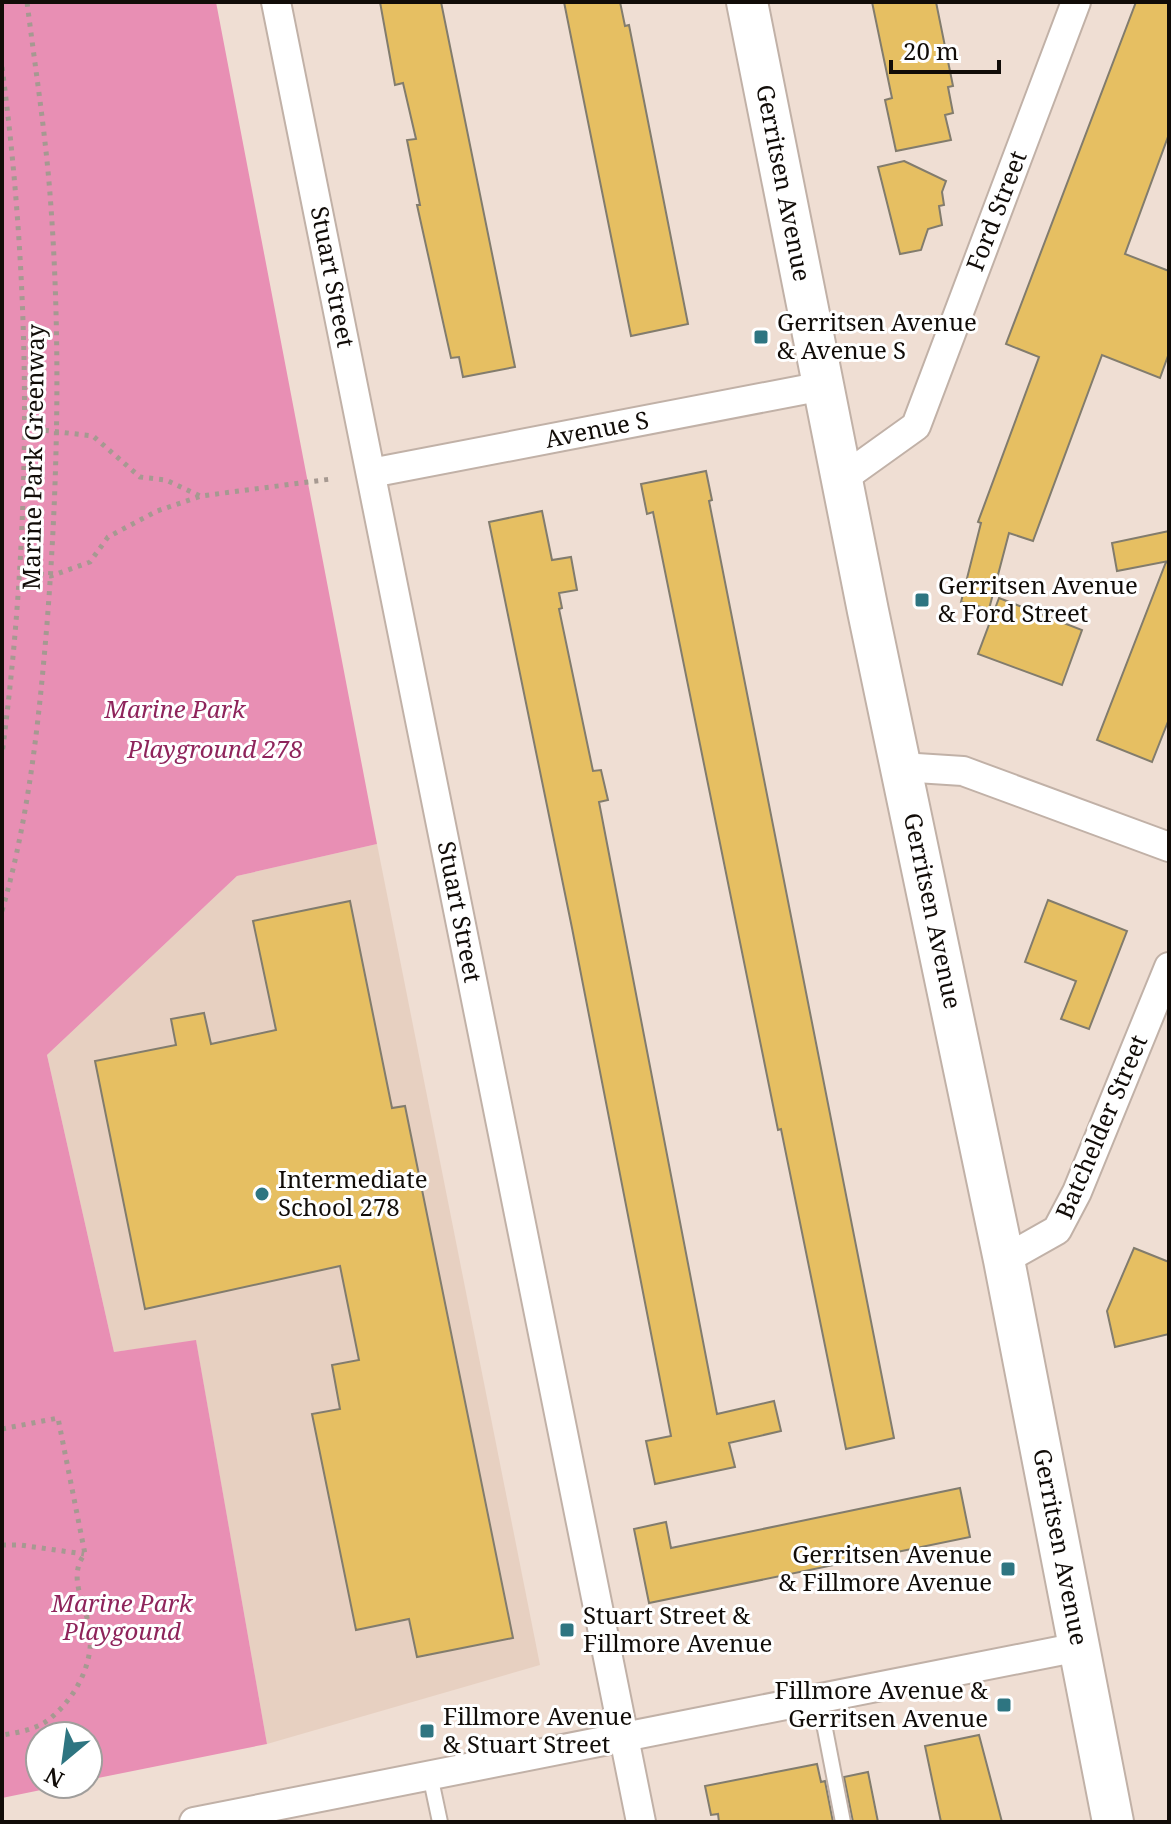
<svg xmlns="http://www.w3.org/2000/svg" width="1171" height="1824" font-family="'Noto Serif',serif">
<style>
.built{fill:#e7d0c1}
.green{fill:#e88fb4}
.building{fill:#e6bf62;stroke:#827c6d;stroke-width:2}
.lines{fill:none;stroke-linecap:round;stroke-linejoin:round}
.service-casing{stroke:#c1b1a7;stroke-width:18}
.minor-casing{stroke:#c1b1a7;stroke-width:32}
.secondary-casing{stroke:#c1b1a7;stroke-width:44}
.path{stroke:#a69991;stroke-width:5;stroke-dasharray:4 6;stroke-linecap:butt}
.service{stroke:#fff;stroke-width:14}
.minor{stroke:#fff;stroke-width:28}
.secondary{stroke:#fff;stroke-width:40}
.poi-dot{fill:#2e7581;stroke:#fff;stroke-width:3}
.labels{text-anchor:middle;stroke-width:6;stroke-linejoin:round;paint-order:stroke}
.street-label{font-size:24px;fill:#110c08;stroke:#fff}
.poi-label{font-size:24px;fill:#110c08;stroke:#fff;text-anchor:start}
.park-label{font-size:24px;font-style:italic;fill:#8e245b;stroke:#fff}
</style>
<rect width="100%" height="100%" fill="#efded3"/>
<polygon class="built" points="377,844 540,1665 267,1744 196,1341 114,1352 47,1055 237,876"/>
<polygon class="green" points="2,2 216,2 377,844 237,876 47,1055 114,1352 196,1340 267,1744 88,1780 88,1736 40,1736 40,1784 70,1784 2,1798"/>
<g class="building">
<polygon points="380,2 441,2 515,367 463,377 459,357 451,358 417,205 420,205 407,140 416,139 403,83 395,85"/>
<polygon points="564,2 620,2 625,26 629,25 688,324 631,336"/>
<polygon points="872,2 936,2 953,86 948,87 953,113 945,115 951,140 896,151 885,100 892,98"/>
<polygon points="1136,2 1169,2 1169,134 1125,254 1169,271 1169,353 1160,378 1102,355 1033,541 1009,533 989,609 961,602 981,523 978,522 1039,357 1006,344"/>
<polygon points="904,161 946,181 942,192 944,205 939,206 942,225 928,229 921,250 900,254 878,167"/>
<polygon points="706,471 712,500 709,501 894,1438 846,1449 781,1129 778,1130 653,512 647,514 641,484"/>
<polygon points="542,511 552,560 571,557 577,590 559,593 562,608 559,609 593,771 601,770 608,800 599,802 717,1414 774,1401 781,1431 729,1443 735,1467 655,1484 646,1441 671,1436 572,928 489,522"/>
<polygon points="1169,531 1169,561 1117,571 1112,543"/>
<polygon points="1166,562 1169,563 1169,719 1152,762 1097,740"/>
<polygon points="999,598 1082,630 1062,685 978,654"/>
<polygon points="1048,900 1127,931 1089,1029 1061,1019 1076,981 1025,962"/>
<polygon points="350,901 392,1108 405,1106 513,1638 417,1657 409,1619 356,1630 312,1414 340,1409 332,1365 359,1360 340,1266 145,1309 95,1061 176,1045 171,1019 204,1013 211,1044 276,1030 253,921"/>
<polygon points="1134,1248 1169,1262 1169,1334 1115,1347 1107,1311"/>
<polygon points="960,1488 970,1537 649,1603 634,1529 666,1522 671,1548"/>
<polygon points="979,1735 1002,1822 941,1822 925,1746"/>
<polygon points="817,1764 821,1782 825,1781 833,1822 719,1822 718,1814 711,1815 705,1786"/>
<polygon points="868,1772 878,1822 853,1822 844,1777"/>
</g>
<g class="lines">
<defs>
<g id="service">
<polyline points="819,1698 843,1822"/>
<polyline points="430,1775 440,1822"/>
</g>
<g id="minor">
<polyline points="276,2 641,1822"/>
<polyline points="371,473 823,386"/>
<polyline points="842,479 916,426 1076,2"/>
<polyline points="901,767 963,771 1169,847"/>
<polyline points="1004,1260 1057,1230 1077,1192 1169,967"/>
<polyline points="194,1822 1079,1647"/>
</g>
<polyline id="secondary" points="747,2 868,611 1004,1260 1113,1822"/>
</defs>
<use href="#service" class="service-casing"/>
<use href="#minor" class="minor-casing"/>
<use href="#secondary" class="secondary-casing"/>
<g class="path">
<path d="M2 67C32 295 32 526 2 754"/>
<polyline points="25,428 93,436 140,477 166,480 200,496"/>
<polyline points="20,570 51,576 90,562 108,537 157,511 201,496 331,479"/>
<path d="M2 911C29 818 39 720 47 624 58 482 61 337 50 194 45 130 35 66 27 2"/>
<path d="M2 1429 58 1418 85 1554C66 1577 87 1606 90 1632 94 1666 72 1704 44 1723 32 1730 16 1733 2 1735"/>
<polyline points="2,1545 20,1545 84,1554"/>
</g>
<use href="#service" class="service"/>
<use href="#minor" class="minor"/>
<use href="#secondary" class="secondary"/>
</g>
<g class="poi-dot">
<rect x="753" y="329" width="16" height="16" rx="4"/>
<rect x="914" y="592" width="16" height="16" rx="4"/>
<circle cx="262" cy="1194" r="8"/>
<rect x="1000" y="1561" width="16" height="16" rx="4"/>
<rect x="559" y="1622" width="16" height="16" rx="4"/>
<rect x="996" y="1697" width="16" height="16" rx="4"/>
<rect x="419" y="1723" width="16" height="16" rx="4"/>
</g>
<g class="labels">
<g class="street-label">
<text transform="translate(783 183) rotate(79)" y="8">Gerritsen Avenue</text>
<text transform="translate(997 211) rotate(-69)" y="8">Ford Street</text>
<text transform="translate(332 277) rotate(79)" y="8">Stuart Street</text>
<text transform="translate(597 430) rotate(-11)" y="8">Avenue S</text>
<text transform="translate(34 457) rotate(-89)" y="8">Marine Park Greenway</text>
<text transform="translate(932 911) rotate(78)" y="8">Gerritsen Avenue</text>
<text transform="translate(459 912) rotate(79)" y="8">Stuart Street</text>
<text transform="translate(1102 1127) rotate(-67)" y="8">Batchelder Street</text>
<text transform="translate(1060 1547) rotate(79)" y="8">Gerritsen Avenue</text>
</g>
<g class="poi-label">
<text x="777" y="331">Gerritsen Avenue<tspan x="777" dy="28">&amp; Avenue S</tspan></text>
<text x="938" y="594">Gerritsen Avenue<tspan x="938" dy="28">&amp; Ford Street</tspan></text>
<text x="278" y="1188">Intermediate<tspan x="278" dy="28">School 278</tspan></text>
<text x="992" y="1563" text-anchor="end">Gerritsen Avenue<tspan x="992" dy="28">&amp; Fillmore Avenue</tspan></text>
<text x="583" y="1624">Stuart Street &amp;<tspan x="583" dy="28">Fillmore Avenue</tspan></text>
<text x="988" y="1699" text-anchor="end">Fillmore Avenue &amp;<tspan x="988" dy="28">Gerritsen Avenue</tspan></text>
<text x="443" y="1725">Fillmore Avenue<tspan x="443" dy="28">&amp; Stuart Street</tspan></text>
</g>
<g class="park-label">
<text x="175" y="718">Marine Park</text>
<text x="215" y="758">Playground 278</text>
<text x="122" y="1612">Marine Park<tspan x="122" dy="28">Playgound</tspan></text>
</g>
</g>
<rect width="1171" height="1824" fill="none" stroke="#110c08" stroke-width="8"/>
<g transform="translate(64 1760) rotate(209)"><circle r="38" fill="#ffffff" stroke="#a09e9c" stroke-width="2"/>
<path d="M0-6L14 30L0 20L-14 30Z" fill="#2e7581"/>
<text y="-12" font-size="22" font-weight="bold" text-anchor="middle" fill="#110c08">N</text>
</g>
<path d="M891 60v12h108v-12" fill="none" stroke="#110c08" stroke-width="4"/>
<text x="903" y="60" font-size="24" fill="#110c08" stroke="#ffffff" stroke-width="6" paint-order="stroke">20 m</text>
</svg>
